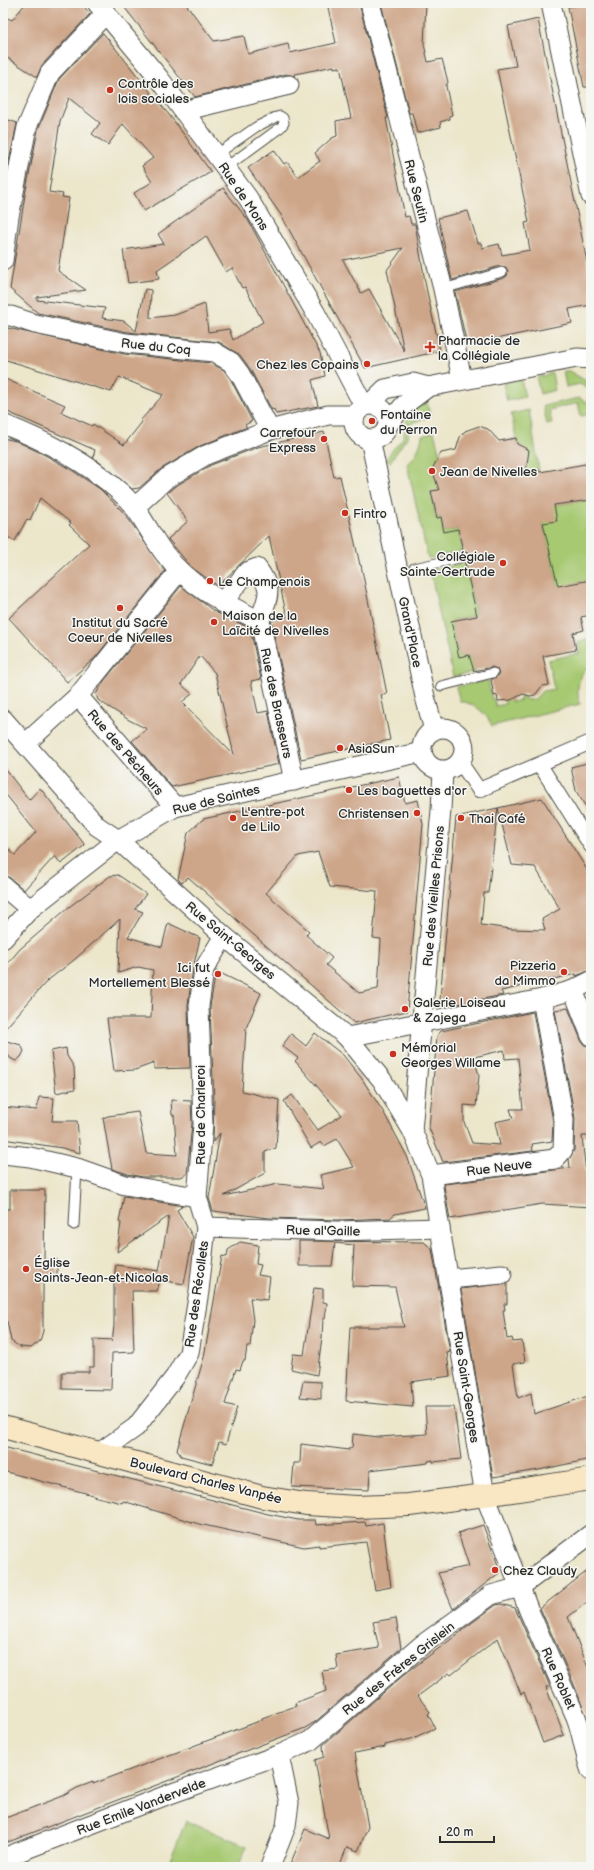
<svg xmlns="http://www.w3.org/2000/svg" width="594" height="1870" font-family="'Balsamiq Sans',sans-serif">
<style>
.green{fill:#a7c972;stroke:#697a4e}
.building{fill:#cda588;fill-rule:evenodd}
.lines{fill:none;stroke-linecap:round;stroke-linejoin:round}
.service-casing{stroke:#484743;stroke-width:11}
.pedestrian-casing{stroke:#484743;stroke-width:16}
.minor-casing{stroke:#484743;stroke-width:21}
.secondary-casing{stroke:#484743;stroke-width:24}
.service{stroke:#fff;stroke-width:9}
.pedestrian{stroke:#fff;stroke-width:14}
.minor{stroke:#fff;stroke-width:19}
.secondary{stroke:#f9e7c3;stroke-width:22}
.poi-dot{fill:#c8321e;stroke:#f6f6f2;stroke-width:1.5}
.labels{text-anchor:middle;stroke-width:3;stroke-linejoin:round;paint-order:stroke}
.poi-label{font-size:13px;fill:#2b2b2b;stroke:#f6f6f2;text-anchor:start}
.street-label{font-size:13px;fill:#2b2b2b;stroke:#f6f6f2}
</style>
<rect width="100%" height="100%" fill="#f6f6f2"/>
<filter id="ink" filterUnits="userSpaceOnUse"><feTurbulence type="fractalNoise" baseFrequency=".025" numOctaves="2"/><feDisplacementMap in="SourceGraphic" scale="8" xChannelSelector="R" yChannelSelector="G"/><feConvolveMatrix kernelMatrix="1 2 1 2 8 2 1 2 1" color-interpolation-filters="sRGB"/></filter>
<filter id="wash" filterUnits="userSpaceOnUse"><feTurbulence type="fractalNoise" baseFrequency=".012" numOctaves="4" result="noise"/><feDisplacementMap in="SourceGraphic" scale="16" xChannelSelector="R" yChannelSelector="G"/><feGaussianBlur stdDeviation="0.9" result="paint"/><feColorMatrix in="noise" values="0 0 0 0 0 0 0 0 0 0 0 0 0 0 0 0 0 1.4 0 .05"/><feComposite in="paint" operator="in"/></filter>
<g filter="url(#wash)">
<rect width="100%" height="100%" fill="#ece6cb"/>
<g class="green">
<polygon points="563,371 569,371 591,384 591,391 580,384 566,387"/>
<polygon points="552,373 555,390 540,394 537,380 538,377"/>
<polygon points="521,379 525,397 507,401 503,383"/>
<polygon points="426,398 430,416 411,423 408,436 390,462 386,460 390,453 403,438 409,413"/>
<polygon points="579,398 591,405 591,414 581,416 578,403 549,410 552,423 547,424 543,406"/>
<path d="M529 410 539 470 521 473C525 464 532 455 523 447H518L511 414Z"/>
<path d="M434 432 442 463 434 465C430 474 442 481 449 488L431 492 436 518 441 517 444 532 458 529 463 551 428 559 407 464C416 456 420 448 422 436Z"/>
<polygon points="591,500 591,580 558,587 543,523 554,505"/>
<polygon points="465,563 476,615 451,621 459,657 469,656 475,672 453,677 430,570"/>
<path d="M591 639V664C579 674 575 689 580 704L492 726C486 712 475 704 460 701L456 687 488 680 492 699H494L496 706 505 704 504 698 510 697 512 702 521 700 520 697H523L528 700 535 699 542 691 554 689 548 660 580 653 578 642Z"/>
<polygon points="186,1821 247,1846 238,1867 167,1867"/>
</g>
<g id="blocks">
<g class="building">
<polygon points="26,3 81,3 90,14 42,65 37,77 3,55 3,16 12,20"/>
<path d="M121 3H185L214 41 244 36 248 54 288 44 290 53 336 43 327 3H359L388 118H386L405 217 409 216 411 224H415L426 287 440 351 365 368 281 215 248 168 274 150 284 164 287 162 298 177 320 161 315 153 332 138 337 136 336 121 351 118 340 67 334 68V66L295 74V76L286 74 195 97ZM403 248 387 270 404 351 369 289 361 293 343 260Z"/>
<polygon points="381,3 426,3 424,44 428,62 442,59 448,82 446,86 452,115 449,116 450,119 440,122 441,127 417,133 412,113 409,113"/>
<polygon points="591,3 591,87 584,87 568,7"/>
<polygon points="538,19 591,282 591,305 569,309 572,323 467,345 455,292 504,278 507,276 508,271 506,267 500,266 452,280 438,218 468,211 478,243 481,243 482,248 499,244 502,255 530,250 525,223 529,222 497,69 516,66 508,26"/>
<polygon points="103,33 174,121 211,172 144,211 134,193 152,182 142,166 153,158 123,124 108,145 92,134 100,123 69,98 60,121 49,192 63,194 62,197 69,198 58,271 86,290 37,297 37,300 105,308 102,318 124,321 136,331 145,289 151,290 150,318 175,315 205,304 208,332 229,329 233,340 263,322 245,287 242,288 232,268 226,272 206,236 157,270 159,279 128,283 123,250 164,244 158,234 223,188 248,220 320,353 325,376 312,380 318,406 276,414 274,409 272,410 250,369 240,355 219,342 128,332 38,313 10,289 25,195 38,130 59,79"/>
<polygon points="3,118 17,123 3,191"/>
<polygon points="3,327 124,354 210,363 224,370 231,380 252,421 245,425 247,427 200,446 161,469 139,488 132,489 93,457 95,450 3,410 3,378 65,405 61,412 92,426 93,424 124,445 142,422 140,421 163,395 119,377 111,392 3,359"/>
<polygon points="479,426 488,429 499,441 516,438 517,444 529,450 526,472 539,470 540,472 591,463 591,500 554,505 557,521 543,523 558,586 591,580 591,615 581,617 584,630 573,633 576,650 543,656 549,685 542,686 535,695 530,696 523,694 511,700 498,701 497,695 494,696 491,680 499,675 497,669 492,667 474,671 469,655 459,657 451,621 477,616 465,563 468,561 470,556 468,553 463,551 458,529 444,532 441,517 437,518 431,491 439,490 432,469 441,453 456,450 460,437 465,431"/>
<polygon points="324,432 334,477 340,476 360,565 361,565 387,694 381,695 390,740 301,759 271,621 287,617 269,536 218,586 191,567 168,539 188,521 167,493 174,487 211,465 258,447"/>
<polygon points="3,438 16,441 45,455 73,471 100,489 125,514 165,571 95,658 67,682 9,618 89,544 69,525 71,523 40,498 30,520 27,519 15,541 3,535"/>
<path d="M181 586 215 612 250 628 261 679 251 681 258 713 268 711 279 764 172 787 132 741 147 729 129 720 98 700 96 694 104 681ZM200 656 215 673 234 755 182 702 192 694 181 684Z"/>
<polygon points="591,762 591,815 576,791 571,767"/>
<polygon points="3,766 29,800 40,788 85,845 61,864 55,856 24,890 10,878 3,875 3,844 15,855 36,832 3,791"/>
<path d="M399 777 405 803 418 800 423 824 407 1011 354 1023 188 877 182 883 178 879 188 833 203 819ZM318 852 330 887 377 891 373 938 381 939 378 989 359 993 326 965 332 958 306 935 309 931 266 893 298 856Z"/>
<polygon points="542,798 591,876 591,970 576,976 576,974 501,991 503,995 448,1006 440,1000 456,817 498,808 488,893 484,893 481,925 511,929 545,930 542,919 560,909 535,867 512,865 498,808"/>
<polygon points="118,875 146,894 135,909 143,912 128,937 162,947 168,923 200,938 193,968 188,1005 190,1068 154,1069 154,1063 135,1070 114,1071 107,1018 151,1018 153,970 138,967 118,973 120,919 74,960 47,981 3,1031 3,969 20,949 69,907 110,876"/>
<polygon points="216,971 261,993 246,1028 242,1091 279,1100 276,1148 265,1152 265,1173 224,1196 278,1184 324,1189 320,1175 354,1167 337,1139 324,1146 321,1142 311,1148 284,1101 292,1095 318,1130 342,1115 295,1061 298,1058 282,1046 291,1034 306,1046 315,1033 343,1055 362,1079 384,1113 407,1156 425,1208 395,1214 390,1218 338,1220 269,1218 213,1211 209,1198 220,1133 213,1142 214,1102 210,1007"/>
<polygon points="568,1008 581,1040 584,1045 591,1047 591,1136 582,1136 588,1192 591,1192 591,1207 542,1204 450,1219 444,1186 445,1184 570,1168 569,1159 574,1150 575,1118 555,1010"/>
<path d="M533 1012 553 1121 552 1141 532 1144 533 1151 443 1162 429 1128 437 1036 441 1031ZM504 1050 505 1059 518 1058 523 1109H510L513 1118 495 1122 500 1145 472 1143 464 1122V1105L476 1106 479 1075 474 1057Z"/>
<polygon points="3,1040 21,1045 24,1051 21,1057 16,1061 10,1058 3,1045"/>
<polygon points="66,1048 67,1056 74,1067 75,1089 56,1093 51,1051"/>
<polygon points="39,1097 54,1098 52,1121 77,1121 80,1153 62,1148 3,1139 3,1107 37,1110"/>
<polygon points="171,1100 191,1101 192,1124 187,1174 181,1177 142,1177 128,1174 112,1169 103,1118 108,1116 138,1112 146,1153 177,1155 174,1115 172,1115"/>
<polygon points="10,1190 45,1190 44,1260 57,1260 57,1277 43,1277 43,1331 40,1341 31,1348 20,1347 11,1341 7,1321 3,1321 3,1209 10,1209"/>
<polygon points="124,1196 183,1206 177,1210 193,1237 184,1284 160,1280 157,1291 132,1291 134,1352 112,1353 111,1390 62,1389 62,1372 89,1372 89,1367 94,1367 94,1339 112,1340 112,1342 114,1326 114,1278 116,1265 159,1271 169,1216 117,1252 121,1223 119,1222"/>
<polygon points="299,1241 424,1242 432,1249 450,1352 447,1353 450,1376 411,1382 413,1407 346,1401 350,1327 404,1327 395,1287 352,1286 354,1245 335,1243 332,1266 299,1266"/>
<polygon points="240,1242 258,1245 256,1264 261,1265 258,1275 270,1277 267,1300 250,1298 253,1320 250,1346 247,1346 245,1361 243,1361 240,1370 236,1369 225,1404 237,1407 226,1444 219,1442 212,1464 181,1456 177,1450 204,1357 222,1256 227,1257 228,1250"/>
<polygon points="507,1283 507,1304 504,1304 505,1310 503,1310 507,1339 512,1338 513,1342 522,1341 525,1362 513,1364 518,1398 531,1393 534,1414 591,1395 591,1459 539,1470 493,1477 461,1289"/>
<polygon points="314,1288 323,1289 323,1302 327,1303 325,1319 323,1319 322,1337 317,1375 291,1369 293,1354 304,1355"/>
<polygon points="303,1381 321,1382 321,1399 300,1397"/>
<polygon points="425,1407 454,1407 461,1459 433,1462 433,1460 428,1461 428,1463 370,1470 369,1490 292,1487 294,1463 300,1463 301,1444 349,1450 349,1448 352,1448 353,1434 379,1437 427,1434"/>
<polygon points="3,1447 268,1514 298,1520 315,1520 316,1525 365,1522 366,1526 383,1523 391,1587 375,1590 366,1542 319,1547 319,1545 304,1547 199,1524 123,1501 122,1503 93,1496 93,1495 3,1471"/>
<polygon points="483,1525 499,1568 499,1573 453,1609 438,1573 469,1566 458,1533"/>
<polygon points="591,1568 591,1599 568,1617 591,1675 590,1726 573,1682 540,1608"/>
<polygon points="501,1604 515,1608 550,1686 546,1687 564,1735 543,1743 524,1692 521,1694 498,1638 451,1675 449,1673 418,1696 430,1712 428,1714 435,1728 411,1739 385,1745 385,1747 355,1753 368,1827 358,1851 347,1847 339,1867 289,1867 305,1829 329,1839 315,1760 324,1757 323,1745 406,1673 462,1631 462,1630 496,1605"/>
<polygon points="396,1618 401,1648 315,1722 305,1728 3,1844 3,1819 63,1796 77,1788 93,1782 93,1784 262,1720 262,1718 296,1706 295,1703 326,1691 322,1671 338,1669 336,1655 379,1648 373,1622"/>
</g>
</g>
</g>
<g filter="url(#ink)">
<use href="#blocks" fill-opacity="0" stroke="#484743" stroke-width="1"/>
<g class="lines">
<defs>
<g id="service">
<polyline points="216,155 256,127 276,117 280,116 283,118 284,123 281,127 225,168"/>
<polyline points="443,289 502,272"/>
<polyline points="414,568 464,557"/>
<polyline points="441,686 493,673"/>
<polyline points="74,1225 77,1168"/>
</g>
<g id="pedestrian">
<polyline points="460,762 479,790 591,742"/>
<polyline points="540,765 591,846"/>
</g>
<g id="minor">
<polyline points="97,3 159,78 248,198 315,312 364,406"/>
<polyline points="370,3 443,289 462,379"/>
<polyline points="551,3 591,196"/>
<polyline points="183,111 289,85"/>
<polyline points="3,261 9,217 27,127 50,73 106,13"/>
<polyline points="3,316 11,316 35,324 126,343 214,352 231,362 240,374 270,430"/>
<polyline points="370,404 385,389 413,383 428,387 556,362 577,358 591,359"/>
<circle cx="371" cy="422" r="17"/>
<polyline points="389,423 404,405 428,387"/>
<path d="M3 424C45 441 86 461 120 492 140 509 149 533 164 553 188 586 224 603 260 621"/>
<polyline points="370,439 425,697 434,730"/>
<polyline points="135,507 167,478 206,455 270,430 328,415 355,415"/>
<path d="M222 603 247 572 257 568C275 593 267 595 260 621L294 781"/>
<polyline points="78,696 175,807"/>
<path d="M3 719 97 826 118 840 224 936 347 1037 382 1080 412 1130 431 1175 485 1495 529 1611 576 1717C583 1735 584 1753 591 1771"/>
<circle cx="443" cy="749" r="21"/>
<polyline points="26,743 78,696 179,571"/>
<polyline points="3,886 30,909"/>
<polyline points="3,939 30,909 118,840 175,807 422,752"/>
<polyline points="573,990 591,1036"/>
<polyline points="347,1037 542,999 573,990 591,981"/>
<polyline points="412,1130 441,810 443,771"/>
<polyline points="3,1154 30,1157 77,1168 125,1185 197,1197 203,1124 199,1006 204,969 224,936"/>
<polyline points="431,1175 555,1159 563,1150 564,1120 542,999"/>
<polyline points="206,1227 338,1231 440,1228"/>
<polyline points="449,1279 502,1274"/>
<polyline points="99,1453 136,1427 175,1377 189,1353 199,1291 206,1227 197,1197"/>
<polyline points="3,1858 167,1795 279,1755 310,1741 422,1645 491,1595 520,1587 591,1534"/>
<polyline points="270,1867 286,1826 289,1803 279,1755"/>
</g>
<polyline id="secondary" points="3,1427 262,1497 306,1504 357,1507 409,1505 485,1495 591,1479"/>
</defs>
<use href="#service" class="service-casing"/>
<use href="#pedestrian" class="pedestrian-casing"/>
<use href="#minor" class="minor-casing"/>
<use href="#secondary" class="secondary-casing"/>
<use href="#service" class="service"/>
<use href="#pedestrian" class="pedestrian"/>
<use href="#minor" class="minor"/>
<use href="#secondary" class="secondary"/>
</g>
</g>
<g class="poi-dot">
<circle cx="110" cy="90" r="4"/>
<path d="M428 341h4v4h4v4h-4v4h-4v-4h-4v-4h4z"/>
<circle cx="367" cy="364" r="4"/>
<circle cx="372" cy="421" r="4"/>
<circle cx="324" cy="439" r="4"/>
<circle cx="432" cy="471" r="4"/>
<circle cx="345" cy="513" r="4"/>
<circle cx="503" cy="563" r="4"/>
<circle cx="210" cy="581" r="4"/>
<circle cx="120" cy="608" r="4"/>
<circle cx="214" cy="622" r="4"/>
<circle cx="340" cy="748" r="4"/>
<circle cx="349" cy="790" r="4"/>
<circle cx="417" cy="813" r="4"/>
<circle cx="233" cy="818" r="4"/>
<circle cx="461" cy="818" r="4"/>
<circle cx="564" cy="972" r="4"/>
<circle cx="218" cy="974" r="4"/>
<circle cx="405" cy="1009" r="4"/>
<circle cx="393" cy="1054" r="4"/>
<circle cx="26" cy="1269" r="4"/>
<circle cx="495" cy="1570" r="4"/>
</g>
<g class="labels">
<g class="poi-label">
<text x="118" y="88">Contrôle des<tspan x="118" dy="15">lois sociales</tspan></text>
<text x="438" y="345">Pharmacie de<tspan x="438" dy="15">la Collégiale</tspan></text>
<text x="359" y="369" text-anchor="end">Chez les Copains</text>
<text x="380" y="419">Fontaine<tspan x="380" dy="15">du Perron</tspan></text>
<text x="316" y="437" text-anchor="end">Carrefour<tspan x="316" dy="15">Express</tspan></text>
<text x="440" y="476">Jean de Nivelles</text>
<text x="353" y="518">Fintro</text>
<text x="495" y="561" text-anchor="end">Collégiale<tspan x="495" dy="15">Sainte-Gertrude</tspan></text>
<text x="218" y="586">Le Champenois</text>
<text x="222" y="620">Maison de la<tspan x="222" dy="15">Laïcité de Nivelles</tspan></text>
<text x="120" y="627" text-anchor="middle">Institut du Sacré<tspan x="120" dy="15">Coeur de Nivelles</tspan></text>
<text x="348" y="753">AsiaSun</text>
<text x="357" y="795">Les baguettes d'or</text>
<text x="241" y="816">L'entre-pot<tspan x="241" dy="15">de Lilo</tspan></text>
<text x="409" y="818" text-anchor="end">Christensen</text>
<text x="469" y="823">Thai Café</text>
<text x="556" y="970" text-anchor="end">Pizzeria<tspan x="556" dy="15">da Mimmo</tspan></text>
<text x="210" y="972" text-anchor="end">Ici fut<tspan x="210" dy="15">Mortellement Blessé</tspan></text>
<text x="413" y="1007">Galerie Loiseau<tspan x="413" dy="15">&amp; Zajega</tspan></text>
<text x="401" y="1052">Mémorial<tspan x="401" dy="15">Georges Willame</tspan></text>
<text x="34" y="1267">Église<tspan x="34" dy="15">Saints-Jean-et-Nicolas</tspan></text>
<text x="503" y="1575">Chez Claudy</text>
</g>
<g class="street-label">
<text transform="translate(417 191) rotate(76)" y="5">Rue Seutin</text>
<text transform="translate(244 196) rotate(56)" y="5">Rue de Mons</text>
<text transform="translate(156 346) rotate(6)" y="5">Rue du Coq</text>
<text transform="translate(411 632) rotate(78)" y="5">Grand'Place</text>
<text transform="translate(277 703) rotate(78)" y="5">Rue des Brasseurs</text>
<text transform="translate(126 752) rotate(49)" y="5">Rue des Pêcheurs</text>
<text transform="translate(216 799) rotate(-14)" y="5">Rue de Saintes</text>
<text transform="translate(433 896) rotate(-85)" y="5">Rue des Vieilles Prisons</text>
<text transform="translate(231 940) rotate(40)" y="5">Rue Saint-Georges</text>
<text transform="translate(200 1115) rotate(-90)" y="5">Rue de Charleroi</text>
<text transform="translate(499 1167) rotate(-7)" y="5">Rue Neuve</text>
<text transform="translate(323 1230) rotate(1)" y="5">Rue al'Gaille</text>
<text transform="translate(196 1294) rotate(-82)" y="5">Rue des Récollets</text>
<text transform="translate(467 1387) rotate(81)" y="5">Rue Saint-Georges</text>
<text transform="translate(206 1480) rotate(14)" y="5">Boulevard Charles Vanpée</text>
<text transform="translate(398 1668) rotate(-39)" y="5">Rue des Frères Grislein</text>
<text transform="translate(559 1678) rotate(66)" y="5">Rue Roblet</text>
<text transform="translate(141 1806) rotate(-21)" y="5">Rue Emile Vandervelde</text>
</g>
</g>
<rect width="594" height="1870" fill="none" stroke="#f6f6f2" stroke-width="16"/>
<path d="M440 1836v6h54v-6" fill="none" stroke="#2b2b2b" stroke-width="2"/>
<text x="446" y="1836" font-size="12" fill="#2b2b2b" stroke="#f6f6f2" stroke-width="3" paint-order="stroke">20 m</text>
</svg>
